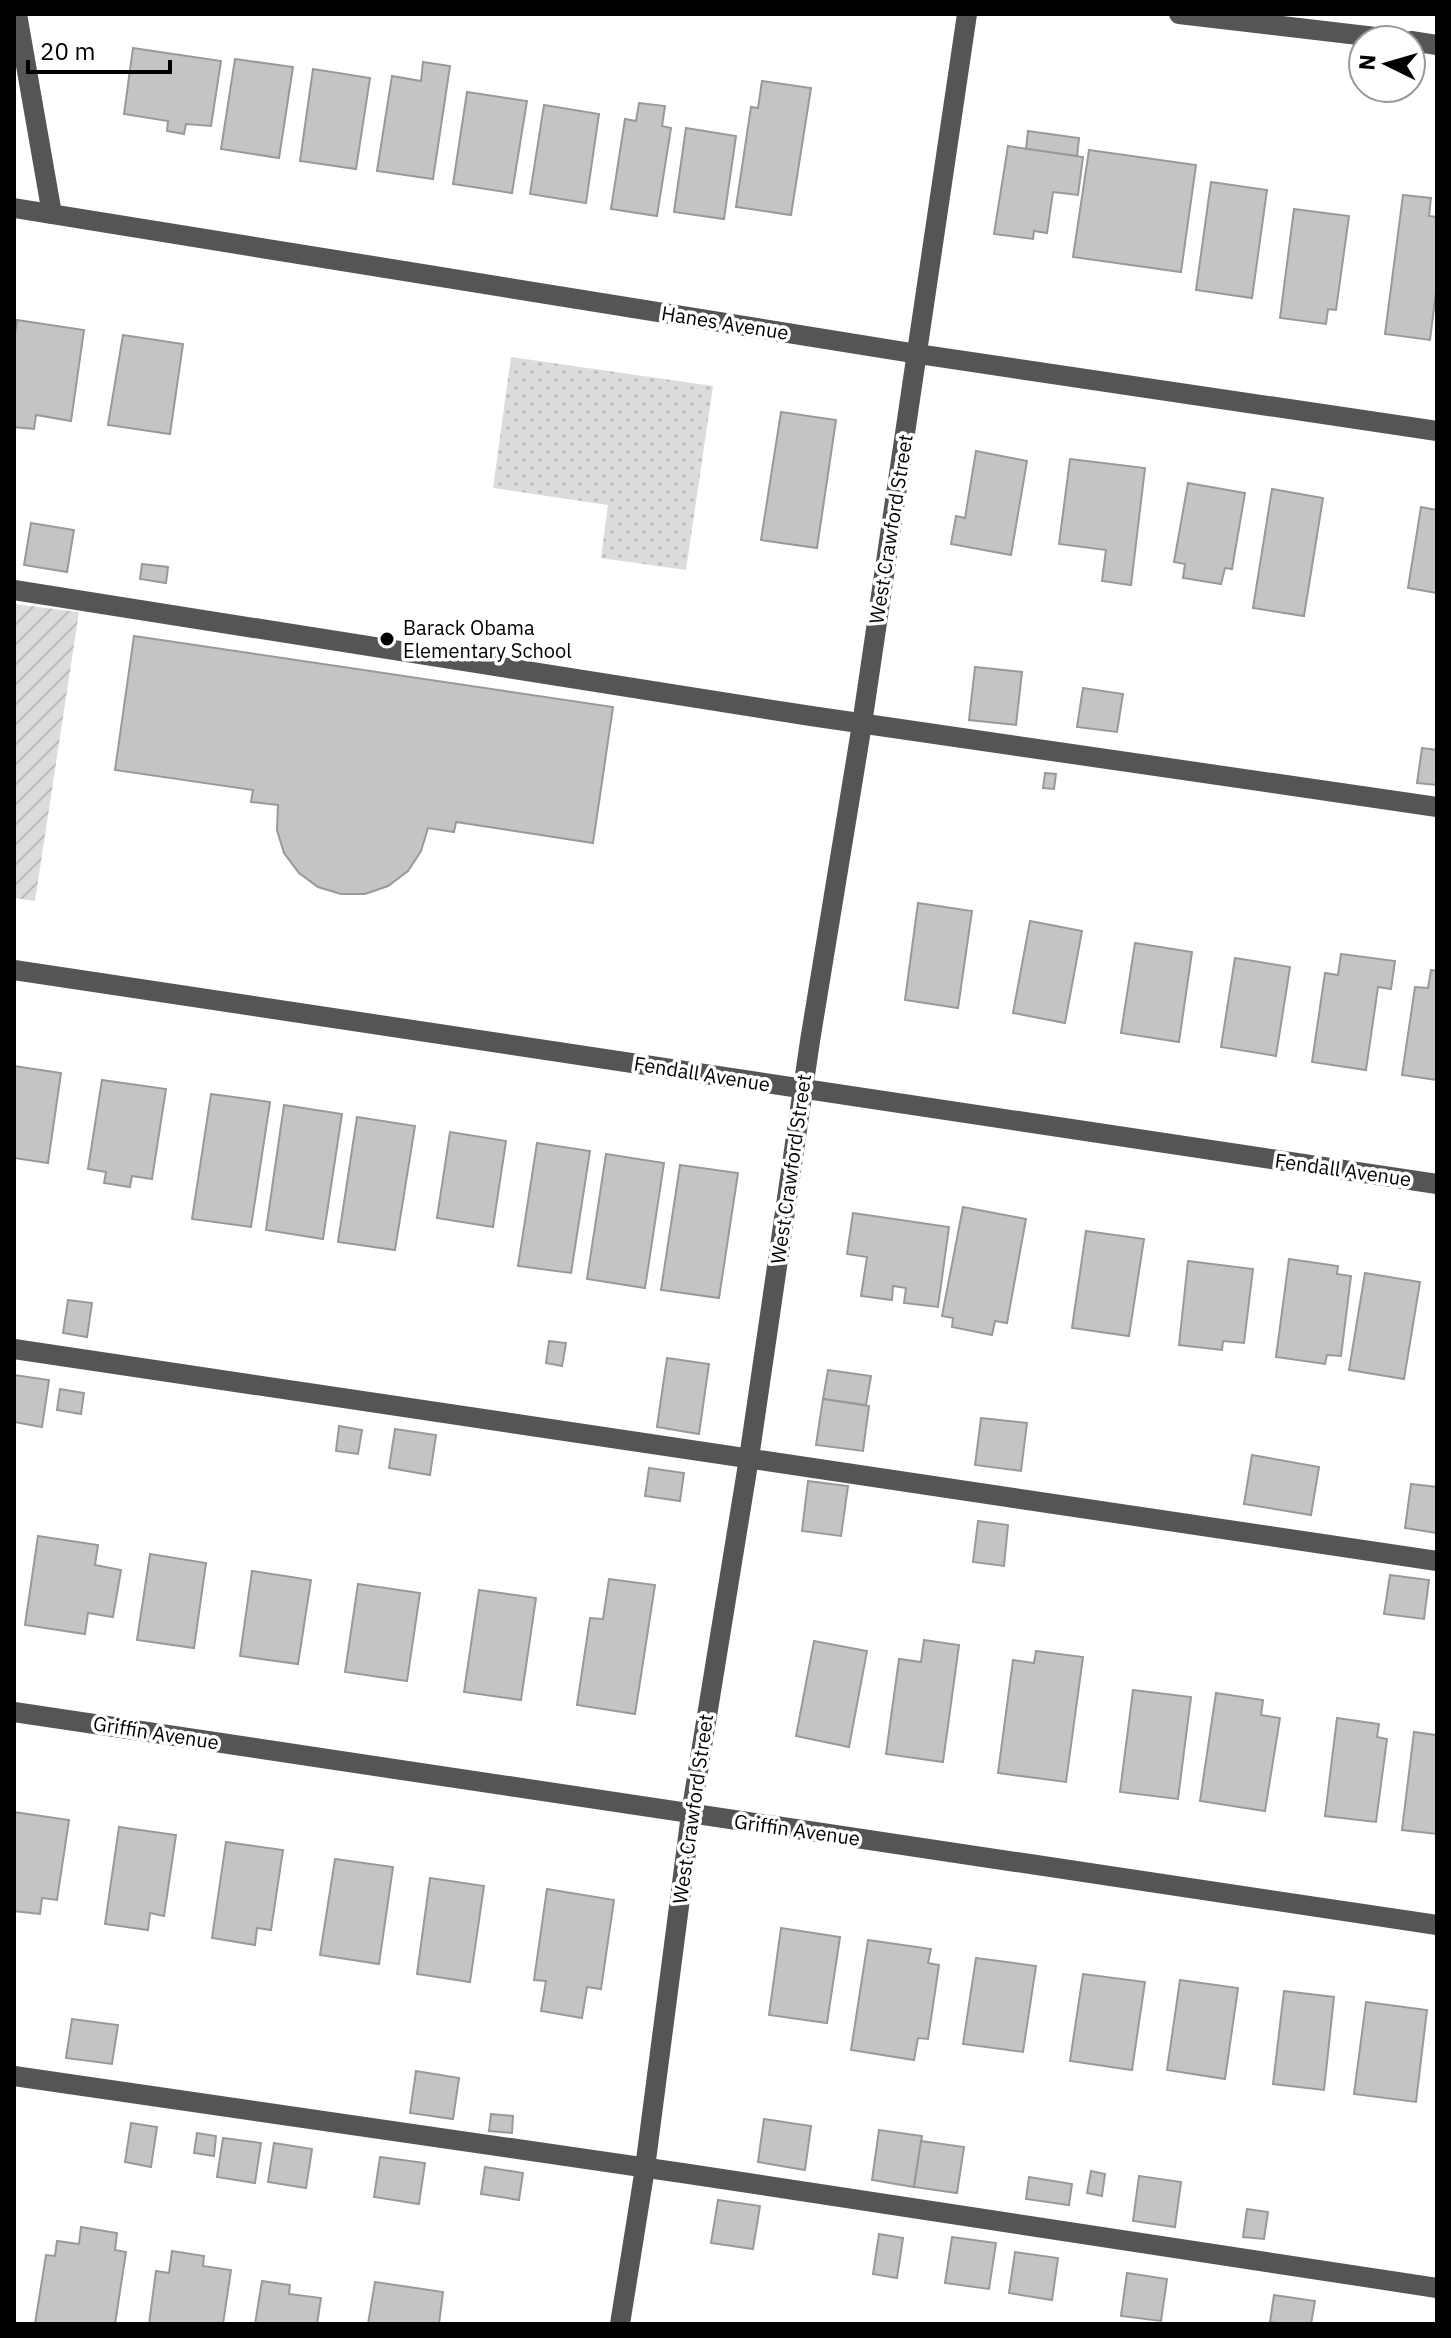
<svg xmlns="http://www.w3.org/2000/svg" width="1451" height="2338" font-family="'IBM Plex Sans',sans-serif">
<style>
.grass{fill:url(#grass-dots)}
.garden{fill:url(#garden-furrows)}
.building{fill:#c4c4c4;stroke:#999;stroke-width:2}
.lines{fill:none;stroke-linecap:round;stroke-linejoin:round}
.minor{stroke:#555;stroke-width:20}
.poi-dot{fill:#000;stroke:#fff;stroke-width:3}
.labels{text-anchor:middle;stroke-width:7;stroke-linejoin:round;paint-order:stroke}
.street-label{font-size:20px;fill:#000;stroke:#fff}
.poi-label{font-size:20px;fill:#000;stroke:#fff;text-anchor:start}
</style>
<defs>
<pattern id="grass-dots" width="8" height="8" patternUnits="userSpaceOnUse" patternTransform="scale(2)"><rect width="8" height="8" fill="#dcdcdc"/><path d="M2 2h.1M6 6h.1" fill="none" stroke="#bbb" stroke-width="1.8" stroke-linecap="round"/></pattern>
<pattern id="garden-furrows" width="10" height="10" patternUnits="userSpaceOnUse" patternTransform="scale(2)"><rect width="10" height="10" fill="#dcdcdc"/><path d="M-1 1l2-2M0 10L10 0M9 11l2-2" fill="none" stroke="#bbb"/></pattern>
</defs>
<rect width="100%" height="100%" fill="#fff"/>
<polygon class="grass" points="511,357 713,386 686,570 601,558 608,505 493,488"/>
<polygon class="garden" points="14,604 79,612 35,901 14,898"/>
<g class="building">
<polygon points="133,48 221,61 211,126 186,124 184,134 167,131 168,121 124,114"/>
<polygon points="235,59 293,67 279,158 221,149"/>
<polygon points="423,62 450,66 433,179 377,171 392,76 421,81"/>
<polygon points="313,69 370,78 356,169 300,161"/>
<polygon points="762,81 811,88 791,215 736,207 751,107 758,108"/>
<polygon points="467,92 527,101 512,193 453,184"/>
<polygon points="639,103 665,106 662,126 671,128 657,216 611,209 625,119 636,121"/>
<polygon points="544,105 599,114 586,203 530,194"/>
<polygon points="686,128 736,136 724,219 674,212"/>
<polygon points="1028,131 1079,138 1077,156 1026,149"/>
<polygon points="1008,146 1083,157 1078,195 1053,192 1047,233 1034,231 1033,239 994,234"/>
<polygon points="1089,150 1196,165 1181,272 1073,257"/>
<polygon points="1211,182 1267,190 1252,298 1196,290"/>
<polygon points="1403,195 1431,198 1429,216 1437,217 1437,284 1430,340 1385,334"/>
<polygon points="1294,209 1349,216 1336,310 1328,309 1326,324 1280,318"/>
<polygon points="17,320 84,330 71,421 36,415 34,429 14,427 14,340"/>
<polygon points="123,335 183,344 170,434 108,425"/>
<polygon points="781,412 836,420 817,548 761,540"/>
<polygon points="976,451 1027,461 1011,555 951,544 956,516 965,518"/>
<polygon points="1070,459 1145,468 1131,585 1102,581 1106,550 1059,544"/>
<polygon points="1188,483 1245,493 1232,569 1225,568 1221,584 1183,578 1185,564 1174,562"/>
<polygon points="1272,489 1323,498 1304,616 1253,608"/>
<polygon points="1421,507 1437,510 1437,593 1408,588"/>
<polygon points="31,523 74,530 67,572 24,565"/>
<polygon points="142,564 168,567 166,583 140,579"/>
<polygon points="134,636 613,707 593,843 456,822 454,832 428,828 421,851 408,871 388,886 365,894 341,894 318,887 299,873 284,853 277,830 278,805 251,802 253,790 115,770"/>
<polygon points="975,667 1022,672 1016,725 969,720"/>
<polygon points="1083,688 1123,694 1117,732 1077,727"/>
<polygon points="1422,748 1437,750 1437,785 1417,783"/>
<polygon points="1045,773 1056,774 1054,789 1043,788"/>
<polygon points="918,903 972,911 958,1008 905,1000"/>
<polygon points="1030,921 1082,931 1065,1023 1013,1013"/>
<polygon points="1135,943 1192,952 1179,1042 1121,1033"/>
<polygon points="1341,954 1395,961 1391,989 1378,987 1366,1070 1312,1062 1325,973 1338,975"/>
<polygon points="1235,958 1290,967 1276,1056 1221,1047"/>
<polygon points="1431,970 1437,971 1437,1080 1402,1075 1415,987 1428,988"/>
<polygon points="14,1066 61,1073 48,1163 14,1158"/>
<polygon points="102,1080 166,1089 152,1179 132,1176 130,1187 104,1183 106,1172 88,1169"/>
<polygon points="211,1094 270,1102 251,1227 192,1219"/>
<polygon points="284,1105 342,1114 323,1239 266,1230"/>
<polygon points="357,1117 415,1126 395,1250 338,1242"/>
<polygon points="450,1132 506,1141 493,1227 437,1218"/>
<polygon points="537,1143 590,1151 571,1273 518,1266"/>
<polygon points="606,1154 664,1163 645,1288 587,1279"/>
<polygon points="680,1165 738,1173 719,1298 661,1290"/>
<polygon points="963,1207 1026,1219 1007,1323 995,1321 992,1335 952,1327 953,1318 942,1316"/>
<polygon points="853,1213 949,1227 938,1307 904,1303 906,1288 893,1286 892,1300 861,1296 867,1257 847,1254"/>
<polygon points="1086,1231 1144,1239 1129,1336 1072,1328"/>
<polygon points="1289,1259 1338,1266 1337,1274 1351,1276 1341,1356 1327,1355 1325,1364 1276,1357"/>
<polygon points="1188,1261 1253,1269 1244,1343 1223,1341 1222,1350 1179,1345"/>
<polygon points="1365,1273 1420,1282 1404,1379 1349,1370"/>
<polygon points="68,1300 92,1303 87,1337 63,1333"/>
<polygon points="549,1341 566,1343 562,1366 546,1363"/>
<polygon points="667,1358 709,1364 699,1434 657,1427"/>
<polygon points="828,1370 871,1376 866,1405 823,1399"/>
<polygon points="14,1375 49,1380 42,1427 14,1422"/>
<polygon points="60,1389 84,1393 81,1414 57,1410"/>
<polygon points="823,1399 869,1406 863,1451 816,1445"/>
<polygon points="981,1418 1027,1423 1021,1471 975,1465"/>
<polygon points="339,1426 362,1430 358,1454 336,1451"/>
<polygon points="395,1429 436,1435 430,1475 389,1468"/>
<polygon points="1252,1455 1319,1467 1311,1515 1244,1504"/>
<polygon points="649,1468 684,1473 680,1501 645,1496"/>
<polygon points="808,1481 848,1486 841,1536 802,1531"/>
<polygon points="1411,1484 1437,1487 1437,1533 1405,1528"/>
<polygon points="978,1521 1008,1525 1004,1566 973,1562"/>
<polygon points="38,1536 98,1545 95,1565 121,1570 113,1617 88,1613 85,1634 25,1625"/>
<polygon points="150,1554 206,1563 194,1648 137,1640"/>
<polygon points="252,1571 311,1580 298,1664 240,1656"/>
<polygon points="1390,1575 1429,1580 1424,1619 1384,1614"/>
<polygon points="609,1579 655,1585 635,1714 577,1705 590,1618 603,1619"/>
<polygon points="358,1584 420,1593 407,1681 345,1672"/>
<polygon points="479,1590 536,1598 521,1700 464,1692"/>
<polygon points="924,1640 959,1645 943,1762 886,1754 899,1659 921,1662"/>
<polygon points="814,1641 867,1651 849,1747 796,1736"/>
<polygon points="1036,1651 1083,1657 1066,1782 998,1773 1013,1660 1034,1663"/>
<polygon points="1133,1690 1191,1697 1178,1799 1120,1792"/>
<polygon points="1216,1693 1263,1700 1261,1715 1280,1718 1265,1811 1200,1801"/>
<polygon points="1337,1718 1379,1724 1377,1737 1387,1739 1376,1822 1325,1816"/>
<polygon points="1437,1726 1437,1834 1402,1830 1414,1732 1436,1735"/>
<polygon points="14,1812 69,1820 57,1900 42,1898 40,1914 14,1911"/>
<polygon points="119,1827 176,1835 164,1916 150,1913 148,1930 105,1924"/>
<polygon points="226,1842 283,1850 271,1930 257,1928 255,1945 212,1938"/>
<polygon points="335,1859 393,1867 379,1964 320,1955"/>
<polygon points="430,1878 484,1886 470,1982 417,1974"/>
<polygon points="547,1889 614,1900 601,1989 587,1987 582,2018 541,2011 546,1981 534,1980"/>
<polygon points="781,1928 840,1937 827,2023 769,2015"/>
<polygon points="868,1940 931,1949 928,1963 939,1965 928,2039 918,2038 914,2060 851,2050"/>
<polygon points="976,1958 1036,1966 1023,2052 963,2044"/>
<polygon points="1083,1974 1145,1982 1132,2070 1070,2061"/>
<polygon points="1180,1980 1238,1988 1225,2079 1167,2070"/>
<polygon points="1284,1991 1334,1997 1324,2090 1273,2084"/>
<polygon points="1366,2002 1427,2010 1416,2102 1354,2094"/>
<polygon points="72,2019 118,2025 112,2064 66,2058"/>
<polygon points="416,2071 459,2078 453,2119 410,2113"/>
<polygon points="491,2114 513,2116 512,2133 489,2131"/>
<polygon points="764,2119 811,2126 805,2170 758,2162"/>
<polygon points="131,2123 157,2127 151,2167 125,2162"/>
<polygon points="879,2130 922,2136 914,2187 872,2180"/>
<polygon points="197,2133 216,2136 214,2156 194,2153"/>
<polygon points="223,2138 261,2143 255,2183 217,2177"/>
<polygon points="921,2141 964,2147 957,2193 914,2187"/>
<polygon points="274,2143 312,2149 306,2188 268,2182"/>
<polygon points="380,2157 425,2163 419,2204 374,2197"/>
<polygon points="485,2167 523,2173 519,2200 481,2194"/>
<polygon points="1091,2171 1105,2174 1102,2196 1087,2193"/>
<polygon points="1139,2176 1181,2182 1175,2227 1133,2221"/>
<polygon points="1029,2177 1072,2184 1069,2205 1026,2199"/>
<polygon points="718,2200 760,2206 753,2249 711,2243"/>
<polygon points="1247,2209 1268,2212 1264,2239 1243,2237"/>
<polygon points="81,2227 117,2233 115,2250 126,2252 115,2324 35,2324 46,2255 55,2256 57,2241 79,2244"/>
<polygon points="879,2234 903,2238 897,2278 873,2274"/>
<polygon points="952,2237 996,2243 989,2289 945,2283"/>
<polygon points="172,2251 204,2256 203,2266 231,2270 223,2324 149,2324 156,2271 169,2273"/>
<polygon points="1015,2252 1058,2258 1052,2300 1009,2293"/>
<polygon points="1127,2273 1167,2279 1161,2321 1121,2316"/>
<polygon points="262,2281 290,2285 289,2294 321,2298 317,2324 255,2324"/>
<polygon points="375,2282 443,2292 439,2324 368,2324"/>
<polygon points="1274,2295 1315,2301 1311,2324 1282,2324 1270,2322"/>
</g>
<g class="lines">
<g class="minor">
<polyline points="17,14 52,214"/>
<polyline points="1179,14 1401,40"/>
<polyline points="1411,41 1437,45"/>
<polyline points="14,208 918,354 1437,431"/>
<polyline points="14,590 811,716 1437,807"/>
<polyline points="14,970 1437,1184"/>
<polyline points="14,1349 1437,1561"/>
<polyline points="14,1712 1437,1925"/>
<polyline points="14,2076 689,2174 1437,2288"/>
<polyline points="620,2324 645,2168 691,1814 749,1458 810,1041 862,724 967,14"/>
</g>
</g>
<circle class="poi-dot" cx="387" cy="639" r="8"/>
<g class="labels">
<g class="street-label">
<text transform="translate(725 323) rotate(9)" y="7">Hanes Avenue</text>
<text transform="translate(891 529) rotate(-81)" y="7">West Crawford Street</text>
<text transform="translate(702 1074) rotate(9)" y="7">Fendall Avenue</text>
<text transform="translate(791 1169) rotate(-82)" y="7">West Crawford Street</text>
<text transform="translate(1343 1170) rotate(8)" y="7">Fendall Avenue</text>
<text transform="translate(156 1733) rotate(9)" y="7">Griffin Avenue</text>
<text transform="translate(693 1809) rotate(-82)" y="7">West Crawford Street</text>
<text transform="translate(797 1830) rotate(8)" y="7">Griffin Avenue</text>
</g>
<g class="poi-label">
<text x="403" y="635">Barack Obama<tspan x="403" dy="23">Elementary School</tspan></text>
</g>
</g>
<rect width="1451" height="2338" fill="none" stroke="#000000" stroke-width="32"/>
<g transform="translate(1387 64) rotate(275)"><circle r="38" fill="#ffffff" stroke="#999999" stroke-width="2"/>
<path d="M0-6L14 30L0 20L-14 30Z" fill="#000000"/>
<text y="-12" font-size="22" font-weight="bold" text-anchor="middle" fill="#000000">N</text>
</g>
<path d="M28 60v12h142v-12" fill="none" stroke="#000000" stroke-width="4"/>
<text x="40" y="60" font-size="24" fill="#000000" stroke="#ffffff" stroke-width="6" paint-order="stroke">20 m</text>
</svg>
